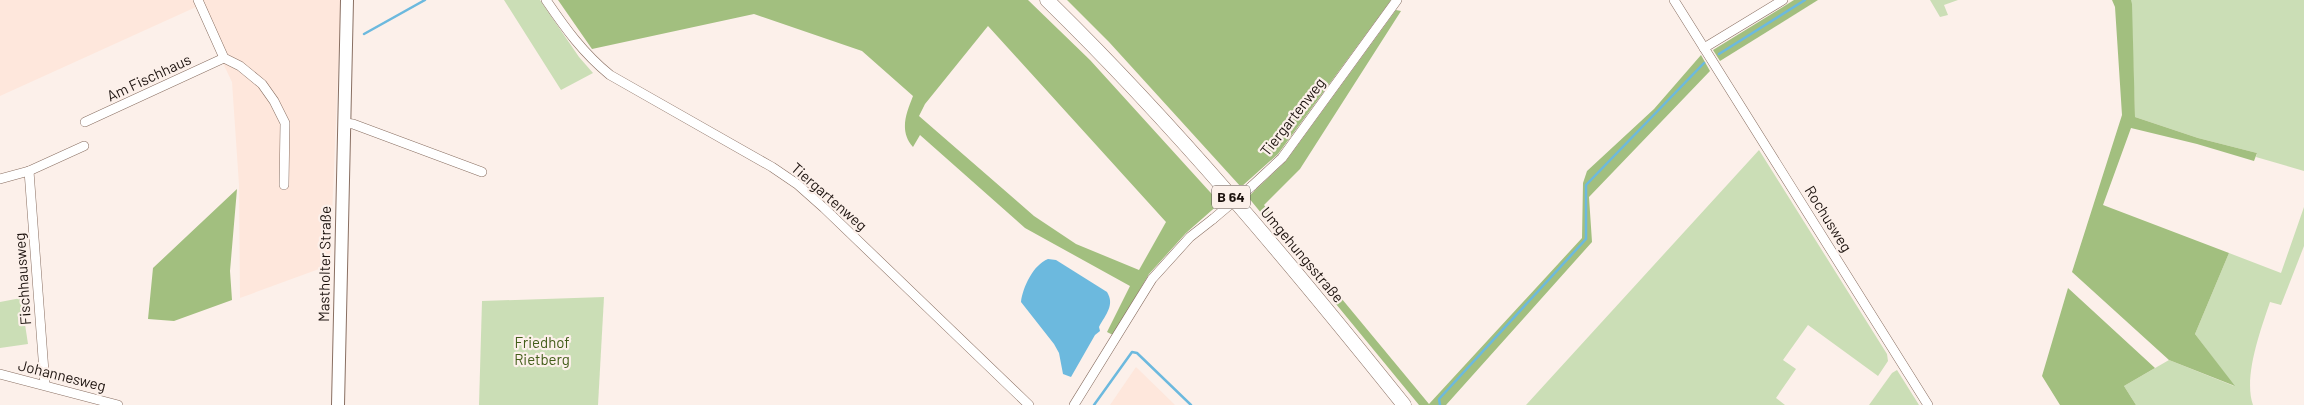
<svg xmlns="http://www.w3.org/2000/svg" width="2304" height="405" font-family="Barlow,sans-serif">
<style>
.built{fill:#fee7dc}
.green{fill:#cbdeb6}
.forest{fill:#a2bf7f;fill-rule:evenodd}
.water{fill:#6cb9de}
.lines{fill:none;stroke-linecap:round;stroke-linejoin:round}
.stream{stroke:#6cb9de;stroke-width:2.5}
.street-casing{stroke:#896f62;stroke-width:10}
.secondary-casing{stroke:#896f62;stroke-width:14}
.primary-casing{stroke:#896f62;stroke-width:15}
.street{stroke:#fff;stroke-width:9}
.secondary{stroke:#fff;stroke-width:12}
.primary{stroke:#fff;stroke-width:14}
.street-bridge-casing{stroke:#896f62;stroke-width:10;stroke-linecap:butt}
.street-bridge{stroke:#fff;stroke-width:9}
.labels{text-anchor:middle;stroke-width:4.5;stroke-linejoin:round;paint-order:stroke}
.shield{fill:#fcf0ea;stroke:#5f5550;stroke-width:1}
.shield-label{font-size:14px;font-weight:bold;fill:#1c120e}
.street-label{font-size:15px;fill:#1c120e;stroke:#fcf0ea}
.park-label{font-size:15px;fill:#435e1a;stroke:#fcf0ea}
</style>
<rect width="100%" height="100%" fill="#fcf0ea"/>
<g class="built">
<polygon points="0,0 341,0 330,265 240,298 239,185 232,82 196,7 0,96"/>
<polygon points="1136,367 1175,405 1110,405"/>
</g>
<g class="green">
<polygon points="504,0 540,0 579,57 593,73 561,90"/>
<polygon points="1930,0 1958,0 1944,5 1948,15 1940,17"/>
<polygon points="2131,0 2304,0 2304,171 2256,157 2257,153 2198,138 2135,117"/>
<polygon points="1759,150 1887,354 1888,361 1878,376 1808,325 1783,360 1796,369 1776,398 1785,405 1526,405"/>
<path d="M2304 207V246L2281 305 2270 302C2261 329 2243 377 2253 405H2136L2124 386 2169 360 2234 386 2195 334 2229 253 2281 273Z"/>
<polygon points="604,297 598,405 479,405 482,301"/>
<polygon points="21,298 28,344 0,348 0,302"/>
<polygon points="1897,370 1919,405 1869,405 1892,373"/>
</g>
<g class="forest">
<path d="M558 0H1028L1090 60 1220 203 1186 233 1149 274 1113 335 1107 332 1130 286 1025 228 920 135 913 147C899 131 906 114 913 96L862 51 754 14 592 49ZM988 26 1166 222 1139 270 1076 244 1034 216 919 116 925 104Z"/>
<polygon points="1067,0 1391,0 1278,154 1241,187 1109,42"/>
<polygon points="1794,0 1818,0 1720,61 1713,50"/>
<polygon points="2112,0 2131,0 2132,4 2135,117 2198,138 2257,153 2254,161 2197,144 2131,128 2103,205 2229,253 2195,334 2235,386 2169,360 2072,272 2122,115 2115,7"/>
<polygon points="1396,10 1401,11 1300,169 1264,205 1429,404 1582,238 1583,183 1587,171 1654,109 1701,55 1710,71 1589,197 1592,242 1446,405 1419,405 1248,197 1286,161"/>
<polygon points="237,189 230,271 232,300 174,321 148,319 153,268"/>
<polygon points="2068,288 2155,368 2124,386 2136,405 2060,405 2042,376"/>
</g>
<path class="water" d="M1048 259 1056 260 1107 292C1115 305 1106 314 1099 327L1100 331 1095 335 1071 377 1063 374 1059 353 1054 344 1021 302C1023 287 1033 265 1048 259Z"/>
<g class="lines">
<g class="stream">
<polyline points="364,34 425,0"/>
<polyline points="1719,54 1805,0"/>
<polyline points="1094,405 1132,352 1137,353 1191,405"/>
<polyline points="1440,405 1439,399 1586,239 1586,185 1704,63"/>
</g>
<defs>
<g id="street">
<polyline points="198,0 224,58 240,66 262,84 274,101 285,123 284,185"/>
<path d="M546 0C565 28 583 53 610 75L772 167 797 184 824 208 1029 405"/>
<polyline points="1674,0 1928,405"/>
<polyline points="1704,48 1783,0"/>
<polyline points="85,122 224,58"/>
<polyline points="345,123 353,124 482,172"/>
<polyline points="29,171 45,385"/>
<polyline points="0,179 29,171 84,146"/>
<polyline points="1252,186 1282,158 1397,0"/>
<polyline points="0,374 118,405"/>
<polyline points="1074,405 1152,279 1190,237 1213,219"/>
</g>
<polyline id="secondary" points="338,405 347,0"/>
<path id="primary" d="M1047 0C1176 126 1291 264 1404 405"/>
</defs>
<use href="#street" class="street-casing"/>
<use href="#secondary" class="secondary-casing"/>
<use href="#primary" class="primary-casing"/>
<use href="#street" class="street"/>
<use href="#secondary" class="secondary"/>
<use href="#primary" class="primary"/>
<defs>
<polyline id="street-bridge" points="1213,219 1252,186"/>
</defs>
<use href="#street-bridge" class="street-bridge-casing"/>
<use href="#street-bridge" class="street-bridge"/>
</g>
<g class="labels">
<rect class="shield" x="1212" y="185.5" width="38" height="23" rx="4"/>
<g class="shield-label">
<text x="1231" y="202">B 64</text>
</g>
<g class="street-label">
<text transform="translate(149 78) rotate(-25)" y="5">Am Fischhaus</text>
<text transform="translate(1293 117) rotate(-52)" y="5">Tiergartenweg</text>
<text transform="translate(829 197) rotate(41)" y="5">Tiergartenweg</text>
<text transform="translate(1828 219) rotate(58)" y="5">Rochusweg</text>
<text transform="translate(1302 255) rotate(50)" y="5">Umgehungsstraße</text>
<text transform="translate(325 264) rotate(-89)" y="5">Mastholter Straße</text>
<text transform="translate(23 279) rotate(-94)" y="5">Fischhausweg</text>
<text transform="translate(62 376) rotate(14)" y="5">Johannesweg</text>
</g>
<g class="park-label">
<text x="542" y="348">Friedhof<tspan x="542" dy="17">Rietberg</tspan></text>
</g>
</g>
</svg>
